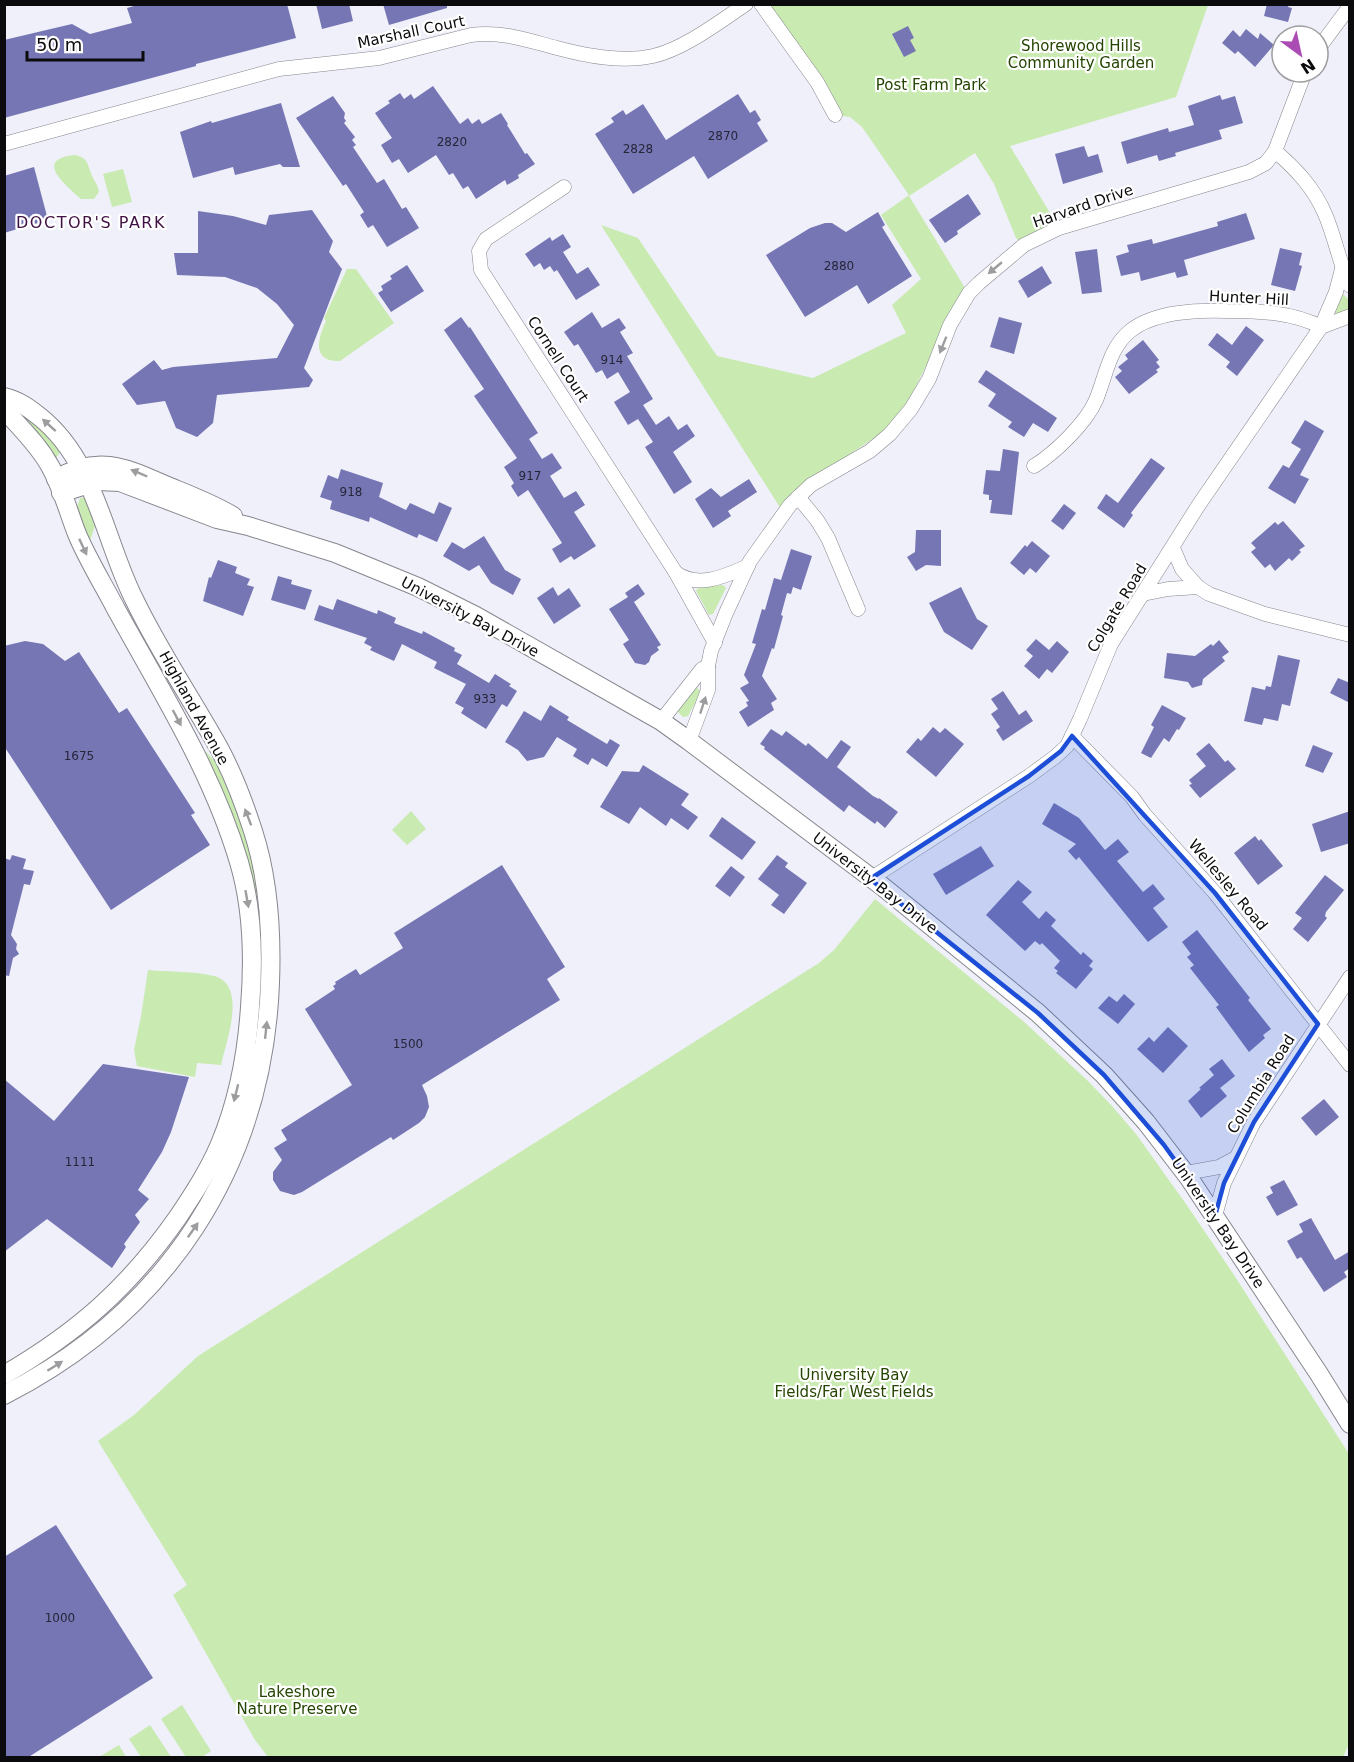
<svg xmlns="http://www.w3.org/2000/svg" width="1354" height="1762" font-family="'DejaVu Sans',sans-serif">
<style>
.green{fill:#c9eab0}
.building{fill:#7676b5}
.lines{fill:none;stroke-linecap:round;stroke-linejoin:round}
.street-casing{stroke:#86868e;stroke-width:15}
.secondary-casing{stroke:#86868e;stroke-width:20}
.street{stroke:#fff;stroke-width:14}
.secondary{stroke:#fff;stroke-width:18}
.oneway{fill:#9d9d9f}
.marked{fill:#1d4ed8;fill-opacity:0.2;stroke:#1d4ed8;stroke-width:4.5;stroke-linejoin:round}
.labels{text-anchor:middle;stroke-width:4.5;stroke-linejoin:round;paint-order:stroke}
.number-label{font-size:12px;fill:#262638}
.street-label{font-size:15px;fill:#0b0b0e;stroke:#fff}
.park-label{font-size:15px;fill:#244400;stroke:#fff}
.neighbourhood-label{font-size:16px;letter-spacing:1.5px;fill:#401244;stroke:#fff}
</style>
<rect width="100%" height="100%" fill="#eff0f9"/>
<g class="green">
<polygon points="761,5 1208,5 1176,97 1010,146 1059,228 1024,245 1016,238 994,184 975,153 909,196 965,288 911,396 889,428 796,490 781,509 601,225 638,238 717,356 813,378 906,333 892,305 921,279 881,215 909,195 862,127 850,117 835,115"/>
<path d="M75 155C87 158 87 162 91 173 93 180 98 184 99 192L94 199H81C67 186 32 159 75 155Z"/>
<polygon points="123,169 132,202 112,207 103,174"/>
<path d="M347 269H356L394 323 340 361C311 362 318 338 326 321L324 318Z"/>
<polygon points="1343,294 1349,300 1349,310 1337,315 1335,312"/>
<polygon points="9,405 39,424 62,450 56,458 47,445"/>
<polygon points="85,497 96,523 91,538 89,540 76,510 80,498"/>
<polygon points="723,585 726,588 713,614 709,615 696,591 699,587"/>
<polygon points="695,687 700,690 700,694 688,716 683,717 677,711"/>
<path d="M203 749 219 765 246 831 263 908 257 909C245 849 231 803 203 749Z"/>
<polygon points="411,811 426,829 407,845 392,830"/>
<polygon points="875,899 1023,1021 1088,1081 1112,1106 1136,1134 1186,1204 1232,1272 1349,1454 1350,1742 1343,1757 268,1757 255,1740 173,1595 187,1585 98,1441 134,1415 198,1356 819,963 834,950"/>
<path d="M148 970C168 972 195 971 214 976 248 985 226 1042 221 1065L197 1063 195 1077 137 1066 134 1050 141 1016Z"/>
<polygon points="182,1705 211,1751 202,1757 186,1757 161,1719"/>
<polygon points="150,1725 171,1757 141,1757 129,1739"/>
<polygon points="119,1745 126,1757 99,1757"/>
</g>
<g class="building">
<polygon points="141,4 287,4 296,38 196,64 196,66 4,118 4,40 72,24 90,34 132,23 127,8"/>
<polygon points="316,4 349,4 353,21 322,29"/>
<polygon points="383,4 447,4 447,8 389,25"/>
<polygon points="1267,4 1289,4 1288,7 1292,8 1288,22 1264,16"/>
<polygon points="908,26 914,38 910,40 916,51 904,57 892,34"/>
<polygon points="1246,29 1258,39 1260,33 1274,45 1255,67 1238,51 1235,54 1222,43 1233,30 1240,37"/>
<polygon points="433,86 460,124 468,118 472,124 479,119 482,124 501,113 508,124 507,125 525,154 527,153 535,164 518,175 519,178 507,185 505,180 476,199 468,186 463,189 453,173 449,175 436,155 408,173 399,159 392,163 381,145 392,138 375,113 390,103 388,101 400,93 404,99 411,94 414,99"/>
<polygon points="738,94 750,113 755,110 761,120 757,123 768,141 708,179 694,156 633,194 595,134 614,122 611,118 623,110 626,115 643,104 666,140"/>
<polygon points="1220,95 1222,100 1235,96 1243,123 1219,130 1222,139 1175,153 1176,156 1159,161 1157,155 1127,164 1121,142 1168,128 1169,132 1194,125 1188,106"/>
<polygon points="333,96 345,113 344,118 346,121 344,123 355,137 352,140 356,145 353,147 377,183 384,179 402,209 406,207 419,228 387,247 373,225 368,228 360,215 364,212 346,184 343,186 296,118"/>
<polygon points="281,103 300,167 283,167 280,164 235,175 233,167 193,178 180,132 211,121 212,123"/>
<polygon points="1084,146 1088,157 1098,154 1103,172 1063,184 1055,154"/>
<polygon points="34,167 48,220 4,233 4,176"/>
<polygon points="968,194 981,214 957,231 958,234 945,243 929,220"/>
<polygon points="312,210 333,241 329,252 342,269 304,368 313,380 309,387 217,395 213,423 197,437 176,428 165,401 137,405 122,384 154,360 162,370 173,367 277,358 294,325 277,304 257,288 225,277 177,275 174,253 198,253 198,211 233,216 266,225 269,215"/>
<polygon points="878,212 885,225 882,227 912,276 868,304 857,285 805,317 766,255 810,228 825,223 832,223 846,232"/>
<polygon points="1246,213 1255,239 1184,260 1188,275 1177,278 1175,272 1141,281 1139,272 1121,276 1116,256 1129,252 1127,245 1152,239 1153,244 1218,226 1217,222"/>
<polygon points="563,234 571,247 563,252 577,274 588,267 600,285 576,300 557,270 554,272 550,266 544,270 540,263 534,267 525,254 550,237 552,241"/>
<polygon points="1280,248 1302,253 1299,265 1302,266 1295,291 1271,285"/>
<polygon points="1097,249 1102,292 1082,294 1075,252"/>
<polygon points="407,265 424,291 391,312 378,293 383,290 381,286 392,279 390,276"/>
<polygon points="1042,266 1052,283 1028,298 1018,281"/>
<polygon points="592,312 602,328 619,318 626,328 620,332 633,353 627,356 653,399 643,405 656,425 669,416 678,430 687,424 695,436 673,452 692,482 674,494 645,447 653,442 638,419 628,425 614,402 630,392 618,372 607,379 602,370 596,373 578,344 574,346 564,332"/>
<polygon points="461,317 469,328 470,327 538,433 529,439 542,459 552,453 562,468 550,476 564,498 576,491 585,505 574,512 596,546 574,560 571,556 560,563 552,549 562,543 528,490 518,497 511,486 514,483 504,467 517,458 474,396 484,389 444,330"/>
<polygon points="999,317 1022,323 1014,354 990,347"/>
<polygon points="1246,326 1264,340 1237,376 1226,367 1230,362 1208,345 1217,333 1232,345"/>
<polygon points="1143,340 1159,360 1156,362 1160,367 1156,370 1158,372 1129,394 1115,377 1122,371 1118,367 1128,359 1125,355"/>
<polygon points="986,370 1057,418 1048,432 1033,423 1024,437 1008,427 1012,422 988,406 996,394 978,382"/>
<polygon points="1305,420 1324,431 1300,475 1309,479 1295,504 1268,488 1283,465 1289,468 1301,449 1291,443"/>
<polygon points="1003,449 1019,452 1012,515 990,513 992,500 989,500 989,495 983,494 986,470 1000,471"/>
<polygon points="1151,458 1165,468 1131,513 1133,515 1124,528 1097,508 1106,494 1118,503"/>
<polygon points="341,469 383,483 379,497 406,510 410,503 434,514 439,502 452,508 437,542 419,534 417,538 370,517 369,522 330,509 332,501 320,497 328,475 338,479"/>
<polygon points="749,479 757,492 728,511 731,516 713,528 695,499 711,488 721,497"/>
<polygon points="1064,504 1076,513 1063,530 1051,521"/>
<polygon points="1283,521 1305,546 1299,550 1301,552 1292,561 1289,558 1275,571 1270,564 1265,568 1251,552 1256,548 1251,543 1275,522 1278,525"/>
<polygon points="916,530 941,530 941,566 926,565 916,571 907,557 915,552"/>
<polygon points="484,536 505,570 521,579 513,595 491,583 479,565 469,571 443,556 452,542 464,549"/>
<polygon points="1032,541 1050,556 1036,573 1030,568 1024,575 1010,563 1025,545 1027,547"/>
<polygon points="791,549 812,556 801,590 793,587 791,594 787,593 781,615 783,616 774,649 772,648 762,676 777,699 771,703 774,710 748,727 739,712 748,706 746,702 749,701 740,688 749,683 744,675 756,644 752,643 762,609 765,610 774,578 781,580"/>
<polygon points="218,560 237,567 235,573 250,579 247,585 254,587 243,616 203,601 209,577 211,578"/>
<polygon points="278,576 292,580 291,584 312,590 305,610 271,600"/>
<polygon points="638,584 645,594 634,602 661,645 657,647 659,650 651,656 649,662 645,665 635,663 623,644 629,640 609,609 628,597 625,593"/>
<polygon points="553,587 558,596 569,588 581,606 554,624 537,598"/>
<polygon points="961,587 977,619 988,626 972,650 944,632 929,603"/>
<polygon points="337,599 377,614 378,610 396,618 394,623 422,634 423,631 455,648 454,651 462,655 457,664 489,683 495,674 511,684 509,686 517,691 507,707 502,704 486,729 461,713 464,708 455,703 466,684 434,668 437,662 402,644 394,661 370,650 372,647 364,643 367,638 314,620 319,605 333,610"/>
<polygon points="1036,639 1049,650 1057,641 1069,652 1052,673 1047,669 1039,679 1024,666 1033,656 1026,650"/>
<polygon points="1219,640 1229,652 1222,657 1225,661 1203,679 1202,685 1192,688 1188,682 1164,678 1167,653 1195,656 1211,644 1213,646"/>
<polygon points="25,641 43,644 65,661 79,652 119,713 127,708 195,813 191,815 210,845 111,910 4,746 4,646"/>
<polygon points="1278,655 1300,660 1290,706 1282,704 1278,721 1264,718 1262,725 1244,721 1252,687 1265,690 1266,686 1271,687"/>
<polygon points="1338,678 1350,683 1350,703 1330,693"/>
<polygon points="1003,691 1019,715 1026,710 1033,721 1003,741 996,730 1000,727 991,714 998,709 991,699"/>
<polygon points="550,705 569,717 567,720 607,744 610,739 620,745 607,767 592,758 588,765 573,756 577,749 557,737 544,757 527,761 518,750 505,742 524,711 541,721"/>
<polygon points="1162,705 1186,718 1179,730 1177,729 1169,742 1164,738 1151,758 1141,753 1154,727 1151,725"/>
<polygon points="933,727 940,733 945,728 964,744 936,777 906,752 918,738 921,741"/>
<polygon points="771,729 782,736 786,731 806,746 808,743 827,759 841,740 851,747 837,767 873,796 879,799 879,798 898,812 885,828 877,821 875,824 849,805 844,812 764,749 765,747 760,744"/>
<polygon points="1209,743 1225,762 1228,760 1236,769 1200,798 1189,785 1192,784 1189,780 1206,766 1196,754"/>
<polygon points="1313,745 1333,753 1323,773 1305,766"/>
<polygon points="643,765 689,794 681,805 698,817 688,830 671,818 666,826 640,807 629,824 600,807 622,771 639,772"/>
<polygon points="1054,803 1079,818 1105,850 1118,839 1129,852 1117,861 1143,892 1153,884 1165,899 1153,908 1168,927 1148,942 1079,857 1076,860 1068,851 1076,844 1042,824"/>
<polygon points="1350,811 1350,843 1321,852 1312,824"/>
<polygon points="722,817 756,842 742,860 709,836"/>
<polygon points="1255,836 1259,841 1261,839 1283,866 1258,885 1234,853"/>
<polygon points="981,846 994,866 946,895 933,874"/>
<polygon points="12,855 26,859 23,869 34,871 30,885 24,884 11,935 17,944 16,949 19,954 13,958 9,976 4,975 4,858 10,860"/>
<polygon points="777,855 788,863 785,867 807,883 784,914 771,905 779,895 758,879"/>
<polygon points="502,865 565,967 547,979 560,1000 422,1085 427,1096 429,1107 425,1117 419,1123 393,1140 391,1137 302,1192 294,1195 280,1191 273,1180 273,1172 282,1160 274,1148 287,1140 281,1130 352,1085 305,1009 335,989 333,986 336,984 335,982 356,969 360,975 403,948 394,933"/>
<polygon points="731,866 745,877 730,897 715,886"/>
<polygon points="1325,875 1344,890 1326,912 1325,916 1327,918 1308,942 1293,929 1302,918 1295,913"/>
<polygon points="1018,880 1032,892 1022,902 1039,919 1046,911 1056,920 1051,926 1081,955 1083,952 1093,961 1089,966 1093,969 1076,989 1056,973 1058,971 1054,968 1060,961 1042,943 1040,945 1035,941 1025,951 986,915"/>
<polygon points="1197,930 1250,998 1248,1000 1271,1029 1263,1035 1265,1038 1249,1052 1216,1007 1219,1005 1190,968 1194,965 1187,957 1191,954 1182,942"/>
<polygon points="1124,994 1135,1004 1118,1024 1098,1008 1109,996 1117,1002"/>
<polygon points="1168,1027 1188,1046 1163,1073 1137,1049 1149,1037 1154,1042"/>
<polygon points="1222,1059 1235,1076 1220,1088 1227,1096 1201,1118 1188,1101 1201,1089 1199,1088 1214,1075 1209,1069"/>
<polygon points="103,1064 189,1077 171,1132 162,1152 138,1190 149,1199 135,1215 140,1222 124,1244 126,1247 112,1268 47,1219 4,1252 4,1079 54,1121"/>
<polygon points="1324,1099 1339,1117 1316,1136 1301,1118"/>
<polygon points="1284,1180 1298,1205 1277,1216 1266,1197 1273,1193 1270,1187"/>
<polygon points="1311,1218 1335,1260 1350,1251 1350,1268 1344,1272 1347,1277 1324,1292 1301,1257 1297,1259 1287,1241 1303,1232 1299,1224"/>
<polygon points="56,1525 153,1678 27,1758 4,1758 4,1557"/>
</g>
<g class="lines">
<defs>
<g id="street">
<polyline points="761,4 817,82 835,115"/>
<polyline points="1318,49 1350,6"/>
<path d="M4 144 279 69 379 58 471 35C503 31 526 40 557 48 587 56 622 63 653 56 684 49 719 22 746 4"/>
<path d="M1275 151C1296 169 1314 188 1325 214 1335 237 1339 262 1350 286"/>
<polyline points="564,187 486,239 479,251 481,270 676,573 715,643"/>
<path d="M1034 466C1055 453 1086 423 1096 400 1106 376 1109 348 1130 331 1155 311 1197 310 1227 311 1258 311 1293 312 1321 327L1336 292 1342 269"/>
<polyline points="798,497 817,520 828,538 858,609"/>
<polyline points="1173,548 1182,569 1198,587 1209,594 1265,614 1350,635"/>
<path d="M676 573C699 589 725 576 748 566"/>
<polyline points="1143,594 1168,589 1198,587"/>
<polyline points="661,721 702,669 708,666"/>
<polyline points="1072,736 1132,797 1145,815 1215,893 1350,1065"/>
<polyline points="689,741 708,690 708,666 711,651 726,613 750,561 790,505 811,485 870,451 890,434 911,409 929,379 950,325 969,293 979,283 1024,245 1059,228 1249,172 1266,163 1275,151 1305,72"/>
<polyline points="870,879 1029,776 1055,757 1067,746 1080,719 1111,644 1198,506 1321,327 1350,316"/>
<polyline points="1186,1173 1219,1167 1236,1158"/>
<polyline points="1215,1216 1224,1183 1254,1122 1350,977"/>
</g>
<g id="secondary">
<path d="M4 397C18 400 29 408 40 417 95 461 104 539 134 599 159 651 191 698 219 748 233 774 244 803 253 831 269 880 272 931 270 983 263 1166 167 1312 4 1395"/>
<path d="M4 409C20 428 38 444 50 466 62 487 68 511 77 534 88 560 103 584 116 609 161 691 212 771 239 862 253 909 254 958 250 1007 247 1053 238 1101 220 1144 209 1170 194 1193 178 1217 129 1287 78 1332 4 1375"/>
<path d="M56 479C100 453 128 469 170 487 192 496 213 504 233 516"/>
<polyline points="61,493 98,481 120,482 217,519 248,526 335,553 418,587 476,616 661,721 689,741 882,886 1038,1013 1104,1075 1146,1122 1189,1178 1319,1374 1350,1424"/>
</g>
</defs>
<use href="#street" class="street-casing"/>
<use href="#secondary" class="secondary-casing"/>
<use href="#street" class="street"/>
<use href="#secondary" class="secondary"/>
</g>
<defs><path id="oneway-solid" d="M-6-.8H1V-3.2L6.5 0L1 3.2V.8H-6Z" transform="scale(1.5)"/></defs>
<g class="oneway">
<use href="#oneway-solid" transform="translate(995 268) rotate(140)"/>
<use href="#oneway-solid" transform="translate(943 345) rotate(112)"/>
<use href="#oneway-solid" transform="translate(49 425) rotate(-138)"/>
<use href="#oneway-solid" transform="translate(139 473) rotate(-157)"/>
<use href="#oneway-solid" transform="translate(83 547) rotate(65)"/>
<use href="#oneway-solid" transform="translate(703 705) rotate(-72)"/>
<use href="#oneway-solid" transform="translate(177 718) rotate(62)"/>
<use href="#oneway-solid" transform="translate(248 817) rotate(-111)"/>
<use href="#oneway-solid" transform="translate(247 899) rotate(80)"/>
<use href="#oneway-solid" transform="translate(266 1030) rotate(-84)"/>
<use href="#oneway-solid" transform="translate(236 1093) rotate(104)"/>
<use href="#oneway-solid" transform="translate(193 1230) rotate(-55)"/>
<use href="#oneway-solid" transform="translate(55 1366) rotate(-32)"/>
</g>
<path class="marked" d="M1072 736 1215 893 1318 1024 1254 1122 1224 1183 1215 1216 1164 1145 1104 1075 1038 1013 870 879 1029 776 1061 751Z"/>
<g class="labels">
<g class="number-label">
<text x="723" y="140">2870</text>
<text x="452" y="146">2820</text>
<text x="638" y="153">2828</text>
<text x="839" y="270">2880</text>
<text x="612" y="364">914</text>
<text x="530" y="480">917</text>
<text x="351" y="496">918</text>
<text x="485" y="703">933</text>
<text x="79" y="760">1675</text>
<text x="408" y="1048">1500</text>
<text x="80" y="1166">1111</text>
<text x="60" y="1622">1000</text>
</g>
<g class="street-label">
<text transform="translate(411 32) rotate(-12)" y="5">Marshall Court</text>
<text transform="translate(1083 206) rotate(-19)" y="5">Harvard Drive</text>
<text transform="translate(1249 298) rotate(3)" y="5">Hunter Hill</text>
<text transform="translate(558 359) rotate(57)" y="5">Cornell Court</text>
<text transform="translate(1117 608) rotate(-59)" y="5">Colgate Road</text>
<text transform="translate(470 617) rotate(28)" y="5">University Bay Drive</text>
<text transform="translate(194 708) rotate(61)" y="5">Highland Avenue</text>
<text transform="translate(875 883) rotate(38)" y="5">University Bay Drive</text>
<text transform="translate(1228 885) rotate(50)" y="5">Wellesley Road</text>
<text transform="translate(1261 1084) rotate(-58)" y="5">Columbia Road</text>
<text transform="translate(1218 1223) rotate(56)" y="5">University Bay Drive</text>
</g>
<g class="park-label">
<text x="1081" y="51">Shorewood Hills<tspan x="1081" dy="17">Community Garden</tspan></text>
<text x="931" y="90">Post Farm Park</text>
<text x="854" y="1380">University Bay<tspan x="854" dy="17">Fields/Far West Fields</tspan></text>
<text x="297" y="1697">Lakeshore<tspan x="297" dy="17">Nature Preserve</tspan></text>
</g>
<g class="neighbourhood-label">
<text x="91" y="228">DOCTOR'S PARK</text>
</g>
</g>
<rect width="1354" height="1762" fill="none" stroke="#0b0b0e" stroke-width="12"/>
<g transform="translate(1300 54) rotate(147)"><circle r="28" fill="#ffffff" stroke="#9d9d9f" stroke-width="1.5"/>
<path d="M0-4.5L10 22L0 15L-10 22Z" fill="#ab4cb5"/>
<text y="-9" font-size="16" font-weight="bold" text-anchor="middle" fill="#0b0b0e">N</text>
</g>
<path d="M27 51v9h116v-9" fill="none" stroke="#0b0b0e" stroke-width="3"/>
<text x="36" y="51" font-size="18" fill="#0b0b0e" stroke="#ffffff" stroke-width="4.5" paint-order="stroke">50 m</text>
</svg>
